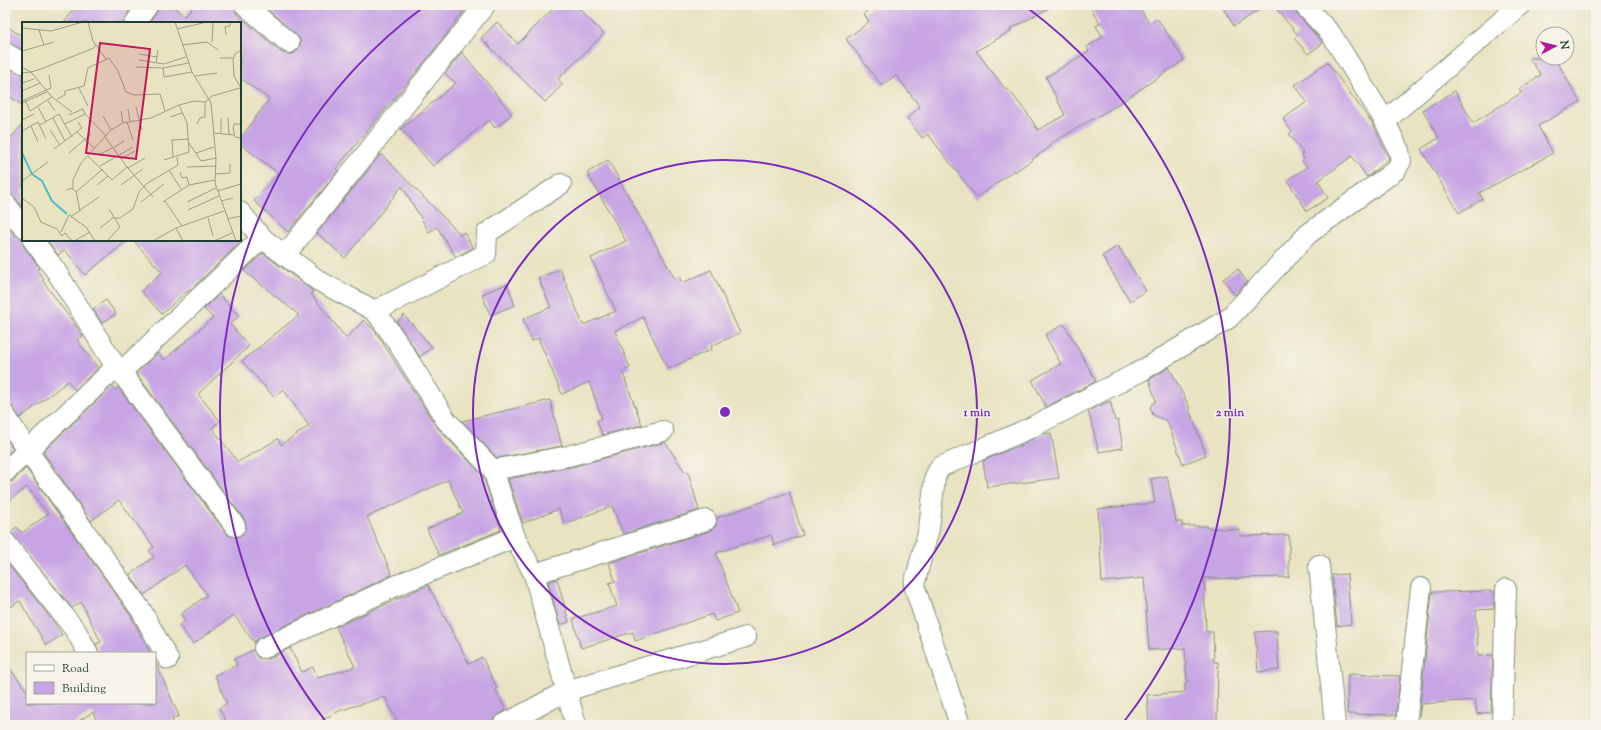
<svg xmlns="http://www.w3.org/2000/svg" width="1601" height="730" font-family="'Sorts Mill Goudy',serif">
<style>
.building{fill:#c7a4e4}
.lines{fill:none;stroke-linecap:round;stroke-linejoin:round}
.minor-casing{stroke:#84907b;stroke-width:22}
.minor{stroke:#fff;stroke-width:20}
.ring{fill:none;stroke:#7b2cbf;stroke-width:2}
.inset-river{fill:none;stroke:#50bec7;stroke-width:2}
.inset-road{fill:none;stroke:#98a189;stroke-width:1}
.view{fill:#c2185b;fill-opacity:0.15;stroke:#c2185b;stroke-width:2}
.inset-edge{fill:none;stroke:#1f3d34;stroke-width:2}
.centre{fill:#7b2cbf;stroke:#f7f3e8;stroke-width:2}
.ring-label{font-size:12px;text-anchor:middle;font-weight:bold;fill:#7b2cbf;stroke:#f7f3e8;stroke-width:3.5;stroke-linejoin:round;paint-order:stroke}
</style>
<rect width="100%" height="100%" fill="#f7f3e8"/>
<filter id="ink" filterUnits="userSpaceOnUse"><feTurbulence type="fractalNoise" baseFrequency=".025" numOctaves="2"/><feDisplacementMap in="SourceGraphic" scale="8" xChannelSelector="R" yChannelSelector="G"/><feConvolveMatrix kernelMatrix="1 2 1 2 8 2 1 2 1" color-interpolation-filters="sRGB"/></filter>
<filter id="wash" filterUnits="userSpaceOnUse"><feTurbulence type="fractalNoise" baseFrequency=".012" numOctaves="4" result="noise"/><feDisplacementMap in="SourceGraphic" scale="16" xChannelSelector="R" yChannelSelector="G"/><feGaussianBlur stdDeviation="0.9" result="paint"/><feColorMatrix in="noise" values="0 0 0 0 0 0 0 0 0 0 0 0 0 0 0 0 0 1.4 0 .05"/><feComposite in="paint" operator="in"/></filter>
<g filter="url(#wash)">
<rect width="100%" height="100%" fill="#e9e3c2"/>
<g id="blocks">
<g class="building">
<polygon points="77,5 121,5 129,12 124,23 64,23"/>
<polygon points="159,5 171,5 185,16 194,5 234,5 237,14 281,52 287,54 293,54 298,50 300,45 300,39 263,5 469,5 427,59 336,169 338,171 288,232 254,201 278,173 240,144 240,139 269,99 240,78 240,23 149,23 157,12"/>
<polygon points="557,5 575,5 604,34 558,79 563,84 545,102 481,38 497,22 518,44"/>
<polygon points="875,5 997,5 1001,11 1012,5 1055,5 1010,29 1011,31 976,51 1006,90 1008,89 1027,113 1038,130 1065,115 1046,77 1089,51 1087,47 1103,37 1096,26 1100,23 1089,5 1138,5 1149,23 1157,18 1184,60 1117,105 1050,144 1051,146 1015,172 1014,170 977,198 928,134 922,138 907,118 920,107 896,75 882,86 846,39 869,22 864,14"/>
<polygon points="1221,5 1267,5 1234,26"/>
<polygon points="1273,5 1293,5 1296,13 1323,43 1308,54 1294,38 1298,35"/>
<polygon points="5,25 23,37 23,50 5,42"/>
<polygon points="462,52 512,114 495,128 489,120 433,166 401,129 456,83 445,74"/>
<polygon points="1529,58 1555,58 1580,102 1538,126 1553,153 1479,193 1483,199 1459,213 1421,149 1439,138 1423,110 1455,91 1473,123 1521,93 1519,89 1541,75"/>
<polygon points="1327,62 1373,124 1389,159 1367,177 1352,156 1318,181 1328,198 1307,211 1287,180 1307,167 1302,161 1304,159 1301,154 1303,153 1289,134 1292,132 1283,119 1307,102 1295,85"/>
<polygon points="5,66 23,74 23,106 5,93"/>
<polygon points="23,124 23,208 14,196 5,192 5,144"/>
<polygon points="381,154 461,235 464,232 473,248 456,257 437,227 429,232 402,186 345,258 317,233"/>
<polygon points="608,160 675,279 679,276 682,283 711,270 740,333 711,346 712,349 668,369 643,317 615,331 630,368 622,371 642,425 602,435 597,421 602,418 589,382 562,394 538,338 532,341 523,319 551,307 538,278 560,269 583,325 616,311 591,258 626,241 587,173"/>
<polygon points="5,222 14,234 22,238 24,247 40,268 37,270 44,279 42,280 83,336 77,340 98,368 75,390 68,381 20,418 14,409 5,404"/>
<polygon points="47,240 128,240 85,275 65,250 58,255"/>
<polygon points="133,240 243,240 188,292 187,291 162,314 141,291 162,272"/>
<polygon points="1118,246 1146,291 1130,301 1102,256"/>
<polygon points="263,253 313,291 311,294 346,338 364,320 375,331 436,426 483,476 501,530 439,555 427,529 463,513 448,480 367,517 392,575 259,638 254,642 234,615 193,644 179,625 185,621 181,614 207,595 185,565 144,595 130,574 154,557 149,551 154,547 119,500 91,521 43,452 112,386 115,390 118,387 226,533 230,536 236,537 242,535 246,525 244,519 136,373 158,353 164,360 213,318 204,309 219,294 239,316 230,324 249,346 198,394 220,421 212,428 238,462 278,439 281,445 309,426 283,389 274,397 242,361 299,315 244,271"/>
<polygon points="1238,269 1247,282 1235,295 1223,279"/>
<polygon points="507,284 515,305 490,315 482,294"/>
<polygon points="106,300 116,314 102,323 93,309"/>
<polygon points="404,315 432,347 420,357 397,322"/>
<polygon points="1064,324 1096,381 1046,407 1032,380 1061,364 1045,335"/>
<polygon points="1169,367 1190,408 1189,409 1206,455 1183,464 1167,421 1153,415 1150,406 1156,401 1149,380"/>
<polygon points="550,400 562,446 497,458 462,421"/>
<polygon points="1110,401 1115,421 1118,420 1123,448 1099,452 1088,411"/>
<polygon points="1051,433 1059,478 987,487 983,461 1012,448 1022,447 1021,444 1043,434"/>
<polygon points="5,437 13,449 5,456"/>
<polygon points="665,442 685,472 688,471 699,510 623,534 612,506 564,524 559,509 523,523 508,479 571,467"/>
<polygon points="26,468 131,616 150,653 99,653 96,644 101,642 81,602 72,608 10,532 17,527 22,533 48,514 27,487 5,504 5,483 13,481"/>
<polygon points="1167,476 1176,522 1182,522 1182,526 1207,526 1207,528 1240,530 1240,536 1289,535 1289,577 1238,578 1238,579 1204,578 1206,632 1213,632 1214,662 1218,662 1217,725 1149,725 1147,695 1185,692 1185,683 1187,683 1185,648 1149,650 1144,578 1102,582 1098,509 1155,503 1151,479"/>
<polygon points="789,492 803,535 774,545 771,535 716,553 738,613 715,621 712,614 635,641 633,632 581,648 573,619 617,606 609,583 615,581 609,563 709,531 715,527 717,518"/>
<polygon points="5,560 53,621 62,635 46,645 20,601 5,610"/>
<polygon points="1347,574 1351,624 1337,626 1332,575"/>
<polygon points="557,579 569,622 560,625 548,582"/>
<polygon points="428,585 469,664 482,657 497,688 495,689 506,710 493,719 492,725 399,725 385,697 341,710 312,725 228,725 219,708 227,704 215,675 237,665 234,659 253,650 258,658 269,659 290,648 302,672 313,667 318,678 355,667 336,627"/>
<polygon points="1494,591 1494,609 1476,610 1478,656 1493,655 1491,712 1477,714 1475,700 1421,704 1419,716 1432,592"/>
<polygon points="1277,631 1279,670 1258,672 1255,632"/>
<polygon points="155,661 179,716 172,719 174,725 98,725 93,712 72,725 5,725 5,662 27,691 27,703 155,703"/>
<polygon points="1348,674 1400,676 1396,715 1347,714"/>
</g>
</g>
</g>
<g filter="url(#ink)">
<use href="#blocks" fill-opacity="0" stroke="#84907b" stroke-width="1"/>
<g class="lines">
<defs>
<g id="minor">
<polyline points="245,5 289,43"/>
<polyline points="135,23 148,5"/>
<polyline points="5,53 23,63"/>
<polyline points="1385,121 1520,5"/>
<polyline points="5,203 23,227"/>
<polyline points="240,212 262,238 319,281 375,311 396,340 446,420 493,470 515,537 534,574 576,725"/>
<polyline points="33,240 56,271 116,367"/>
<polyline points="285,255 485,5"/>
<polyline points="375,311 486,254 487,233 561,184"/>
<polyline points="121,372 235,526"/>
<polyline points="5,415 27,450 141,610 168,659"/>
<polyline points="493,470 568,456 663,431"/>
<polyline points="5,472 116,367 121,372 262,238"/>
<polyline points="5,542 76,631 88,653"/>
<polyline points="1319,565 1335,725"/>
<polyline points="534,574 706,520"/>
<polyline points="264,648 402,583 515,537"/>
<polyline points="503,725 566,691 746,637"/>
<polyline points="960,725 914,585 929,529 935,477 940,467 1030,428 1141,371 1229,318 1308,234 1396,170 1401,161 1399,151 1385,121 1331,34 1304,5"/>
<polyline points="1406,725 1421,588"/>
<polyline points="1502,725 1506,589"/>
</g>
</defs>
<use href="#minor" class="minor-casing"/>
<use href="#minor" class="minor"/>
</g>
</g>
<g class="ring">
<circle cx="725" cy="412" r="252"/>
<path d="M327 723A505 505 0 0 1 425 6M1025 6A505 505 0 0 1 1123 723"/>
</g>
<g transform="translate(22 22)">
<rect width="219" height="219" fill="#e9e3c2"/>
<path class="inset-river" d="M0 131 10 152 20 159 30 179 45 192"/>
<path class="inset-road" d="M66 0 71 19 84 37M153 0 170 50 189 81 194 136 193 161 214 219M0 6 29 9 61 0M155 7 185 0M17 8 22 23M204 13 203 5 208 4V0M190 20 191 0M160 23 185 20 196 28M219 28 213 32 211 38 212 54 219 66M0 29 32 20M117 32 135 35M198 36H212M117 38 142 42 164 35M134 41 136 28M0 45 9 50 19 47 72 26 74 22M114 45 141 46 167 41M141 46 142 55 170 50M0 51 9 50 18 61 0 69M173 54 195 51M0 61 12 57M18 61 30 75 50 90M57 66 66 84M35 77 43 73V69L62 64 66 46 87 36 96 49 104 70 112 73 138 72 143 89M3 78 8 89 30 75M0 79 29 66 27 53M26 79 33 89M0 81 25 70M16 85 24 100M114 85 120 108M106 87 108 99M99 89 101 101M47 93 61 87 63 92 84 114M81 94 89 108M148 95 160 91M31 96 43 119M199 96V111M206 96 207 112M0 98 12 92M105 100 111 118M43 102 63 92M175 102 178 96 183 95V80M219 102H212L211 106 213 115 219 116M18 103 37 92 50 115M9 104 16 120M28 108 38 123M0 109 16 100 24 117M55 110 72 126M192 111 212 113M83 115 105 145 131 175M167 121 179 139 194 136M91 126 102 119M32 127 60 106 56 100M47 131 69 112M174 131 192 125M76 133 90 126M66 134 90 158 105 145M151 135 150 118 167 117M99 137 113 129M142 138 167 130 165 101 157 83M78 144 111 125M165 145 194 144M106 146 123 136M147 148 159 167M158 150 160 156 165 155 167 163M193 152 208 151V142M0 159 26 140M75 163 86 154M99 163 121 147M44 168 51 166V158L59 141 89 108 101 101 129 96 157 83 172 79 183 80 190 74 218 66M195 169 219 162M54 170 81 147M0 176 12 185 19 200 35 207 40 214 43 211 50 219M143 179 160 204M199 179 211 176M119 180 142 162M141 180 167 163 193 158M165 180 194 166M58 188 77 175M166 188 197 174M49 194 58 189 54 169 50 167M93 196H98L111 187 117 170 124 162 156 143 155 135M186 196 191 214M205 197 219 194M78 206 92 195M154 206 161 219M39 210 47 193 64 205 73 219M52 219 68 210M85 219 98 205 87 187M131 219 154 206 202 189M192 219 210 211"/>
<path class="view" d="M78 21 128 27 114 137 64 131Z"/>
<rect width="219" height="219" class="inset-edge"/>
</g>
<circle cx="725" cy="412" r="6" class="centre"/>
<g class="ring-label">
<text x="977" y="416">1 min</text>
<text x="1230" y="416">2 min</text>
</g>
<rect width="1601" height="730" fill="none" stroke="#f7f3e8" stroke-width="20"/>
<rect x="26" y="652" width="130" height="52" fill="#f7f3e8" stroke="#a1aaa0"/>
<rect x="34" y="665" width="20" height="6" fill="#ffffff" stroke="#a1aaa0"/>
<text x="62" y="672" font-size="12" fill="#1f3d34">Road</text>
<rect x="34" y="682" width="20" height="12" fill="#c7a4e4" stroke="#a1aaa0"/>
<text x="62" y="692" font-size="12" fill="#1f3d34">Building</text>
<g transform="translate(1555 46) rotate(83)"><circle r="19" fill="#f7f3e8" stroke="#a1aaa0"/>
<path d="M0-3L7 15L0 10L-7 15Z" fill="#b5179e"/>
<text y="-6" font-size="11" font-weight="bold" text-anchor="middle" fill="#1f3d34">N</text>
</g>
</svg>
